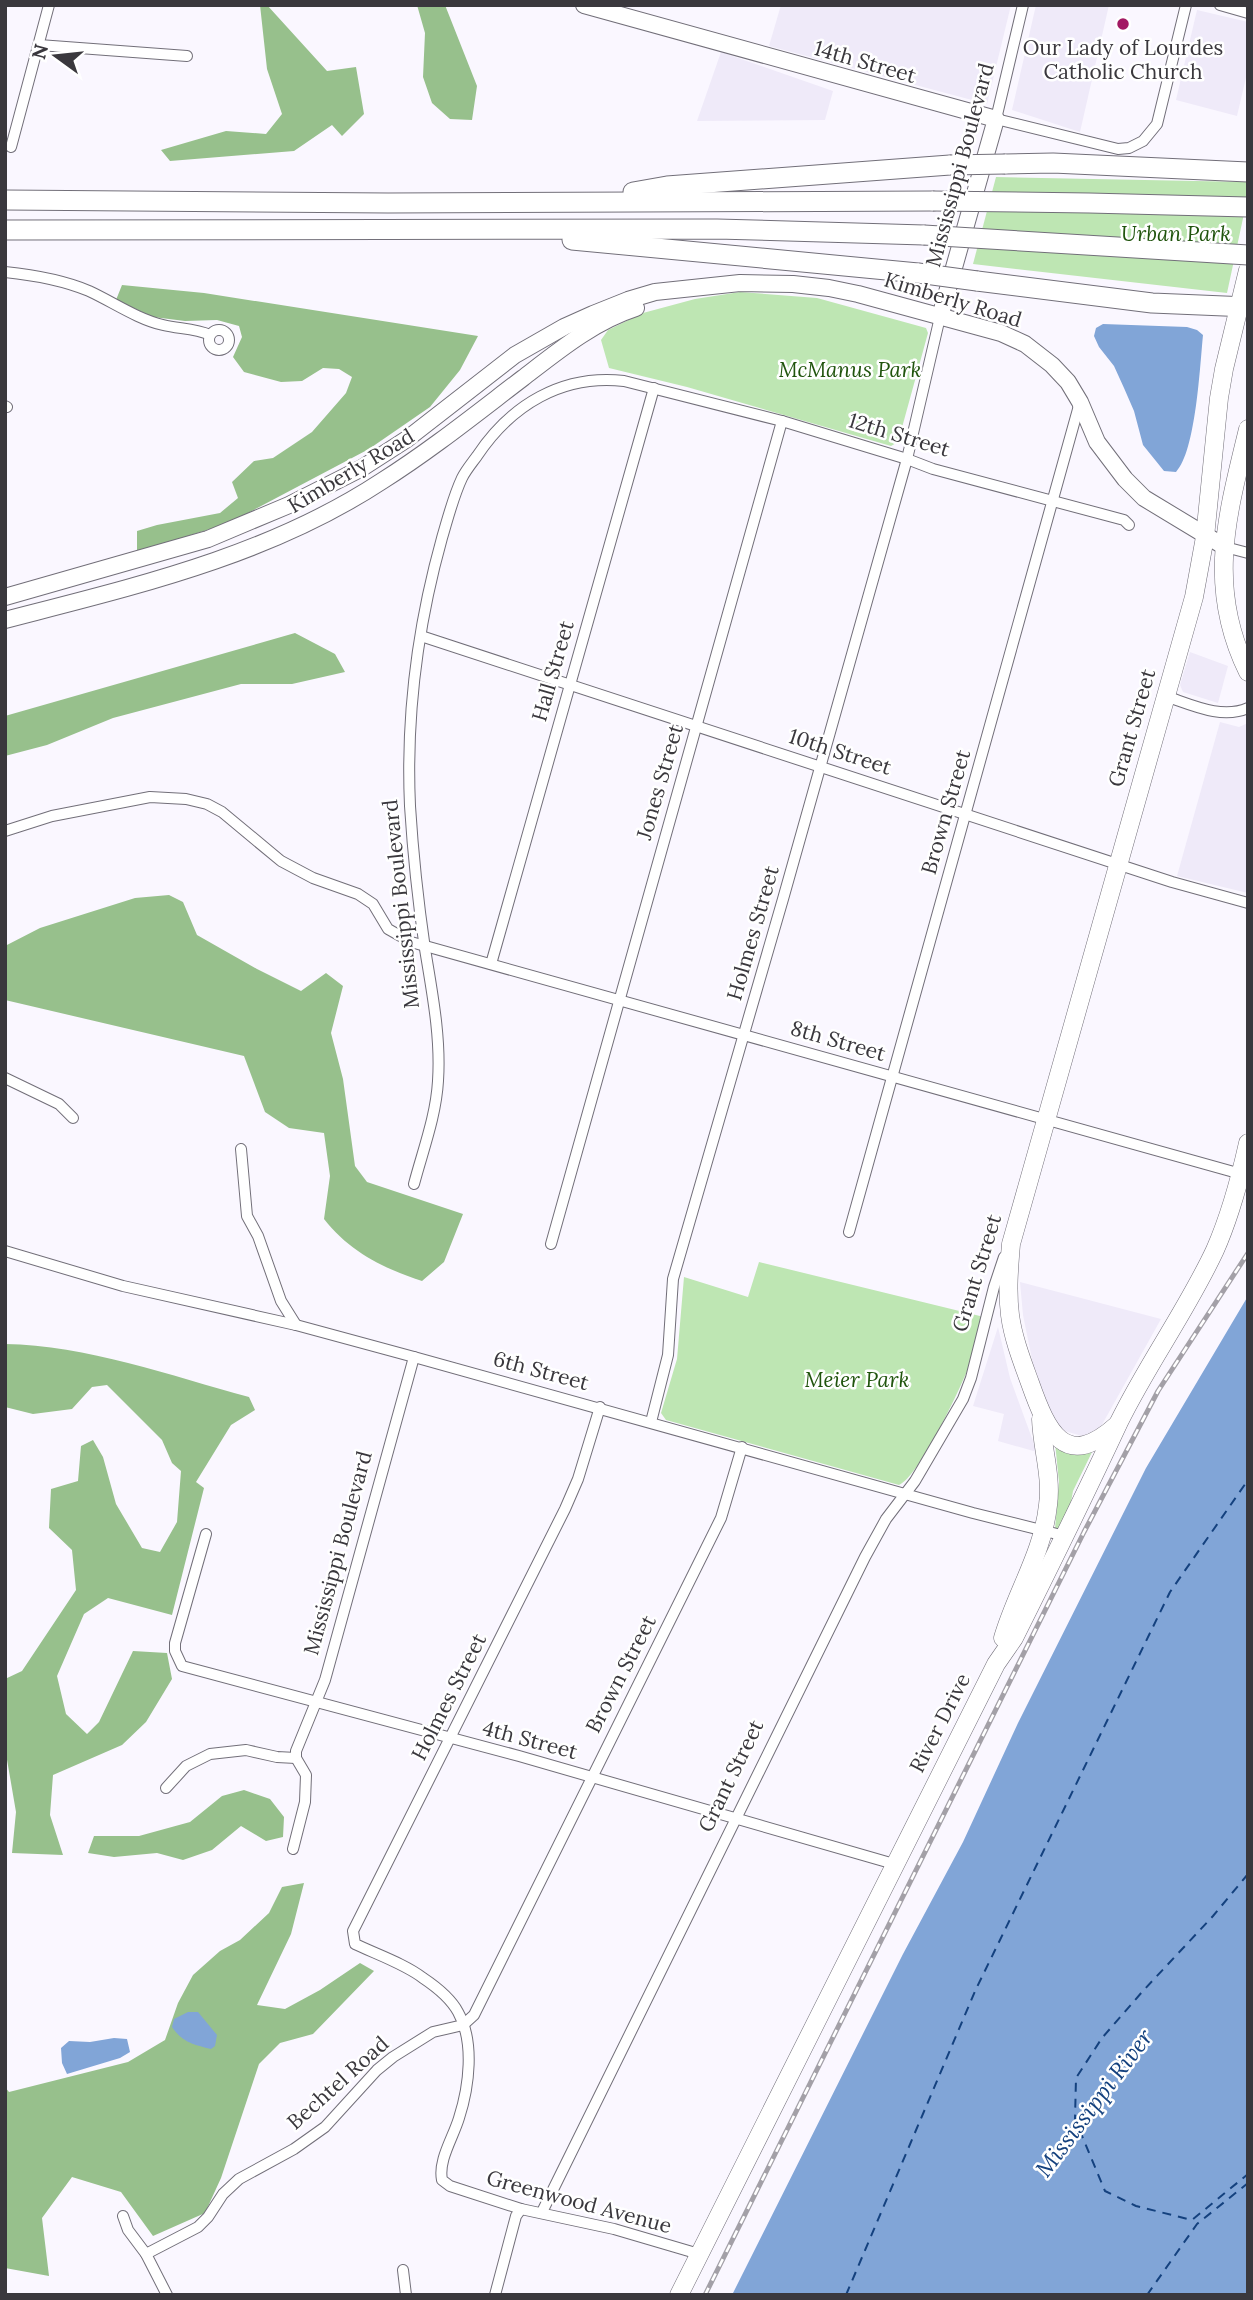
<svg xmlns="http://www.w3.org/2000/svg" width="1253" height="2300" font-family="Lora,serif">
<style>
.built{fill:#efeaf9}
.green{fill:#bee6b3}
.forest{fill:#97c08c}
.water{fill:#81a5d7}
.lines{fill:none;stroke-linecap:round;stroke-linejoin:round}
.ferry{stroke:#14417e;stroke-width:2;stroke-dasharray:9 7;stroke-linecap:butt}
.street-casing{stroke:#726f79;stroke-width:12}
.secondary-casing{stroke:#726f79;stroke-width:18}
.primary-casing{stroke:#726f79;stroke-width:19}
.highway-casing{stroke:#726f79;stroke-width:21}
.street{stroke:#fff;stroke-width:10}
.secondary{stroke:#fff;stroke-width:16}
.primary{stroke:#fff;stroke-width:18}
.highway{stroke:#fff;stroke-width:19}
.rail-casing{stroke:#a3a0a7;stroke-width:5}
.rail{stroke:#fff;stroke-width:2.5;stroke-dasharray:8;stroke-linecap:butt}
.highway-bridge-casing{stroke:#726f79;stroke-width:21;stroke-linecap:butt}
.highway-bridge{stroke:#fff;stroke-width:19}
.poi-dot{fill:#a21963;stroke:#fff;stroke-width:2.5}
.labels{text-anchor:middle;stroke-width:5;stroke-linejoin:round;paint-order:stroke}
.poi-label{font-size:21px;fill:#3a383d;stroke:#fff}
.street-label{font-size:21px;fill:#3a383d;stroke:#fff}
.park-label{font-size:21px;font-style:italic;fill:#20540d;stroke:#fff}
.water-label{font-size:23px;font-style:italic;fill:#14417e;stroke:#fff}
</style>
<rect width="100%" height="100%" fill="#faf7ff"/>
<g class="built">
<polygon points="781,5 1011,5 987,104 769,46"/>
<polygon points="1036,5 1109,5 1080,132 1012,110"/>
<polygon points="1197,10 1248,22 1248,69 1237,116 1176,100"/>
<polygon points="721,52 833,91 825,120 697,121"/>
<polygon points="1190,652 1228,666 1218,703 1183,692 1180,685"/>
<polygon points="1220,722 1239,727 1248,723 1248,893 1177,876"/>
<polygon points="1020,1282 1161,1319 1099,1430 1082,1436 1054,1428 1034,1369 1023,1315"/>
<polygon points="998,1327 1010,1378 1037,1452 998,1441 1004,1414 973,1406"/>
</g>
<g class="green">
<polygon points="996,177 1248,182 1248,195 1227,293 973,264"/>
<polygon points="740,292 817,298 926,328 928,333 898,442 891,446 687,387 609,368 601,340 608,330 643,313 695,299"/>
<path d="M759 1262 984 1317C980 1333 976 1349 970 1364 961 1387 919 1477 899 1485L666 1420 661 1413 677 1359 684 1277 748 1297Z"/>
<polygon points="1055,1443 1094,1448 1073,1491 1069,1513 1059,1530 1055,1529 1059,1482"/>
</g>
<g class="forest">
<polygon points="260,5 267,5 327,71 356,67 364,114 342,136 332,125 294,151 170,161 161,150 226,131 266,134 282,114 267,69"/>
<polygon points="417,5 445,5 477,86 472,120 450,119 432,103 423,77 425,33"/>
<polygon points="122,285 204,293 478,336 460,370 430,407 369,449 229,523 137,552 137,531 157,525 220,513 238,498 232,482 254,461 273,458 312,432 346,393 352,377 339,369 323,368 302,381 281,382 244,372 233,357 242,337 239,326 217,320 185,321 153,317 116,300"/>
<polygon points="295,633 335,654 345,672 292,684 241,684 113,718 47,745 5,756 5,716"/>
<path d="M169 895 183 902 197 935 257 969 301 991 326 973 343 986 331 1033 343 1079 355 1166 367 1182 463 1214 444 1262 422 1281C383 1268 350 1252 324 1219L330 1176 324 1133 289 1128 265 1112 244 1056 5 1000V946L40 928 135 898Z"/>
<path d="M5 1344C86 1345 171 1376 249 1397L255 1410 231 1425 196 1482 204 1488 172 1615 108 1598 84 1614 57 1676 66 1714 87 1734 99 1722 133 1651 167 1653 172 1679 146 1722 122 1745 53 1775 50 1815 63 1855 12 1853 16 1812 5 1748V1679L22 1671 76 1590 72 1550 49 1528 51 1489 78 1481 81 1446 93 1440 103 1457 116 1504 142 1548 160 1552 177 1522 181 1471 172 1463 162 1440 107 1385 92 1387 72 1409 33 1414 5 1407Z"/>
<polygon points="244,1790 270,1799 284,1817 283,1837 266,1841 241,1826 212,1850 183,1860 157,1853 114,1857 88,1853 94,1836 139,1836 190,1822 222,1796"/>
<polygon points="304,1883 291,1934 257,2005 285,2009 320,1990 360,1963 374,1971 313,2034 280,2043 259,2064 221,2178 205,2213 153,2236 121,2192 72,2177 42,2218 49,2276 5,2268 5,2087 9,2092 128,2062 165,2040 178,2003 193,1975 220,1951 240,1940 269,1913 282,1887"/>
</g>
<g class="water">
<path d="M1103 324 1187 327 1197 330 1203 335C1200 365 1196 451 1176 472L1164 471 1143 445 1134 411 1124 388 1114 366 1099 347 1094 336 1096 328Z"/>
<polygon points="1248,1296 1248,2295 732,2295 903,1954 963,1842 1018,1723 1146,1468"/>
<path d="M188 2012H198L217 2035 215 2046 211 2049C194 2045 182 2042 172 2027L174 2019Z"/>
<polygon points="114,2038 127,2039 130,2052 120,2058 67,2074 62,2063 61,2048 69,2041 90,2042"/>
</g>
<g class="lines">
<g class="ferry">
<polyline points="1248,1874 1213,1916 1142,1992 1102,2038 1076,2078 1075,2119 1105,2191 1136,2206 1192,2220 1248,2174"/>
<polyline points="846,2295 976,1989 1170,1592 1248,1480"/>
<polyline points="1147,2295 1197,2224 1248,2183"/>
</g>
<defs>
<g id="street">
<polyline points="1023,5 996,119 1118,149 1129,148 1143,141 1157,124 1186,5"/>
<polyline points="1220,5 1248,13"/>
<polyline points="39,45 187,56"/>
<polyline points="11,147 49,5"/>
<path d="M5 272C34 275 63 280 89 291 113 302 137 319 163 325 179 329 195 328 210 335"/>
<circle cx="219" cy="340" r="10"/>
<polyline points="5,406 7,407"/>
<polyline points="1225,547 1248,553"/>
<polyline points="421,636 1172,882 1248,903"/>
<path d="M1165 696C1190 704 1221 720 1248 708"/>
<polyline points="5,831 52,816 150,797 186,799 207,804 222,812 281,861 313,878 358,894 373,904 388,929 411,942 1241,1174"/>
<polyline points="491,964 654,388"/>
<polyline points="5,1078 59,1104 73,1118"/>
<polyline points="241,1149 247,1216 258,1236 281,1301 296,1325"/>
<path d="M414 1184C423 1150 436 1116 438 1081 441 1037 432 992 425 949 418 901 413 854 410 806 406 717 418 624 442 538 448 518 453 497 462 478 466 470 472 463 477 456 511 405 562 374 624 381L782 421 907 459 933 469 1124 520 1129 525"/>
<polyline points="849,1232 1080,402"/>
<polyline points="551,1244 782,421"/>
<polyline points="5,1251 123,1286 296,1325 414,1357 973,1513 1065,1536"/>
<path d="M600 1407 578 1479 565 1509 353 1931 355 1944C376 1954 405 1964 423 1978 435 1986 451 1999 458 2012 475 2042 469 2087 459 2118 453 2138 438 2160 442 2180L450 2186 521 2209 614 2229 699 2254"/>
<polyline points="651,1422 668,1355 673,1279 783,899 907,459 940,317"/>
<polyline points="206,1534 175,1643 175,1651 182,1666 519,1756 894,1864"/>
<polyline points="296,1758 296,1751 325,1680 414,1357"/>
<polyline points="166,1788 186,1766 210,1754 246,1750 277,1757 296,1758"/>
<polyline points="293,1849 305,1802 306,1775 296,1758"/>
<polyline points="542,2212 865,1557 886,1519 915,1481 963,1399 971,1378 994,1287 1004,1257"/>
<polyline points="123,2216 128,2230 146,2254 167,2295"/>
<polyline points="146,2254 198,2227 208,2217 223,2194 239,2179 294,2149 325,2127 377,2070 393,2057 433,2032 463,2025 474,2015 721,1518 742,1447"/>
<polyline points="403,2270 406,2295"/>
<polyline points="495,2295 516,2216 521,2209"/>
</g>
<g id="secondary">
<polyline points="584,5 996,119 940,317"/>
<polyline points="5,597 208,539 289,505 362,468 407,439 515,355 564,327 593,314 628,300 655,292 740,283 793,284 829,288 858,294 1001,333 1025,344 1052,365 1068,382 1080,402 1097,442 1125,479 1144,498 1225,547"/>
<path d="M5 620C136 586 268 556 382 481 431 450 477 413 523 378 558 351 593 322 636 308"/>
</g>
<g id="primary">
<path d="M1248 429C1227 516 1206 587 1248 672"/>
<path d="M1117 1425C1065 1472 1047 1431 1030 1383 1022 1361 1013 1338 1010 1315 1007 1291 1009 1268 1011 1244L1194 597 1205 537 1219 398 1224 369 1248 270"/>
<path d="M1003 1638C1016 1593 1043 1553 1048 1505 1052 1476 1042 1448 1041 1419"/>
<path d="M679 2295 996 1664 1014 1638C1050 1566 1085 1495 1119 1422 1148 1363 1187 1310 1215 1250 1230 1216 1240 1179 1248 1143"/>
</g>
<g id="highway">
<polyline points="1005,164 1053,163 1248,172"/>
<polyline points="633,192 667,186 950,165"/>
<polyline points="5,200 388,203 933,201"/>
<polyline points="5,230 717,229 924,235"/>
<polyline points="572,240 918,273"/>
<polyline points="977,281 1152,303 1248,307"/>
</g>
</defs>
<use href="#street" class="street-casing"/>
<use href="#secondary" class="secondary-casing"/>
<use href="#primary" class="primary-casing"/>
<use href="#highway" class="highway-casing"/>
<use href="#street" class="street"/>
<use href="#secondary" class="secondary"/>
<use href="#primary" class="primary"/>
<use href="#highway" class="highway"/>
<defs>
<polyline id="rail" points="705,2295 1084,1532 1158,1391 1248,1253"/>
</defs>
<use href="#rail" class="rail-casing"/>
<use href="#rail" class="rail"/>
<defs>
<g id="highway-bridge">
<polyline points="950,165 1005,164"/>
<polyline points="933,201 1089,203 1248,207"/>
<polyline points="924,235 1248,255"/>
<polyline points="918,273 977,281"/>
</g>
</defs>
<use href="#highway-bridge" class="highway-bridge-casing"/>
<use href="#highway-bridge" class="highway-bridge"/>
</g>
<circle class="poi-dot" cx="1123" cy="24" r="7"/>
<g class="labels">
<g class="poi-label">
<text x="1123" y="55">Our Lady of Lourdes<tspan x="1123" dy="24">Catholic Church</tspan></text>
</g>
<g class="street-label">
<text transform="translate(865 62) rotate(16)" y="7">14th Street</text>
<text transform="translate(960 165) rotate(-75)" y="7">Mississippi Boulevard</text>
<text transform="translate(953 300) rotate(17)" y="7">Kimberly Road</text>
<text transform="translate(899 435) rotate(17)" y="7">12th Street</text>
<text transform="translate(351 471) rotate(-31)" y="7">Kimberly Road</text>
<text transform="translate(553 671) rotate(-74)" y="7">Hall Street</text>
<text transform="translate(1132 728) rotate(-74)" y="7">Grant Street</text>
<text transform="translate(840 752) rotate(18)" y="7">10th Street</text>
<text transform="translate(660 782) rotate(-74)" y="7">Jones Street</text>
<text transform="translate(946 812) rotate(-74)" y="7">Brown Street</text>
<text transform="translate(401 904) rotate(-96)" y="7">Mississippi Boulevard</text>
<text transform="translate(753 933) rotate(-74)" y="7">Holmes Street</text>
<text transform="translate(838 1041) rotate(16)" y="7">8th Street</text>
<text transform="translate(977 1273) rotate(-73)" y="7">Grant Street</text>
<text transform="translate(541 1371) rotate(15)" y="7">6th Street</text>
<text transform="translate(338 1553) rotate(-75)" y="7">Mississippi Boulevard</text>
<text transform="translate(621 1674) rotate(-63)" y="7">Brown Street</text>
<text transform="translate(449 1697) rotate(-63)" y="7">Holmes Street</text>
<text transform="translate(940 1723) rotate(-63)" y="7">River Drive</text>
<text transform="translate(530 1740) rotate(15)" y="7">4th Street</text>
<text transform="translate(731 1776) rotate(-64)" y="7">Grant Street</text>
<text transform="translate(338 2083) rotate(-42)" y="7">Bechtel Road</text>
<text transform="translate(579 2202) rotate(15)" y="7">Greenwood Avenue</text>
</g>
<g class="park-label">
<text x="1176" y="241">Urban Park</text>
<text x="850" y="377">McManus Park</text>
<text x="857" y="1387">Meier Park</text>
</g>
<g class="water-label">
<text transform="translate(1094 2103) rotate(-53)" y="8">Mississippi River</text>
</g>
</g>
<rect width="1253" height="2300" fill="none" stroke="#3a383d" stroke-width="14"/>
<g transform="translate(56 56) rotate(285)" stroke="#ffffff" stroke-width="5" paint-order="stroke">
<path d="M0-5L12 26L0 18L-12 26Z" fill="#3a383d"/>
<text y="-10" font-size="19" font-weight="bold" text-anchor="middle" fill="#3a383d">N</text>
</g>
</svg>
